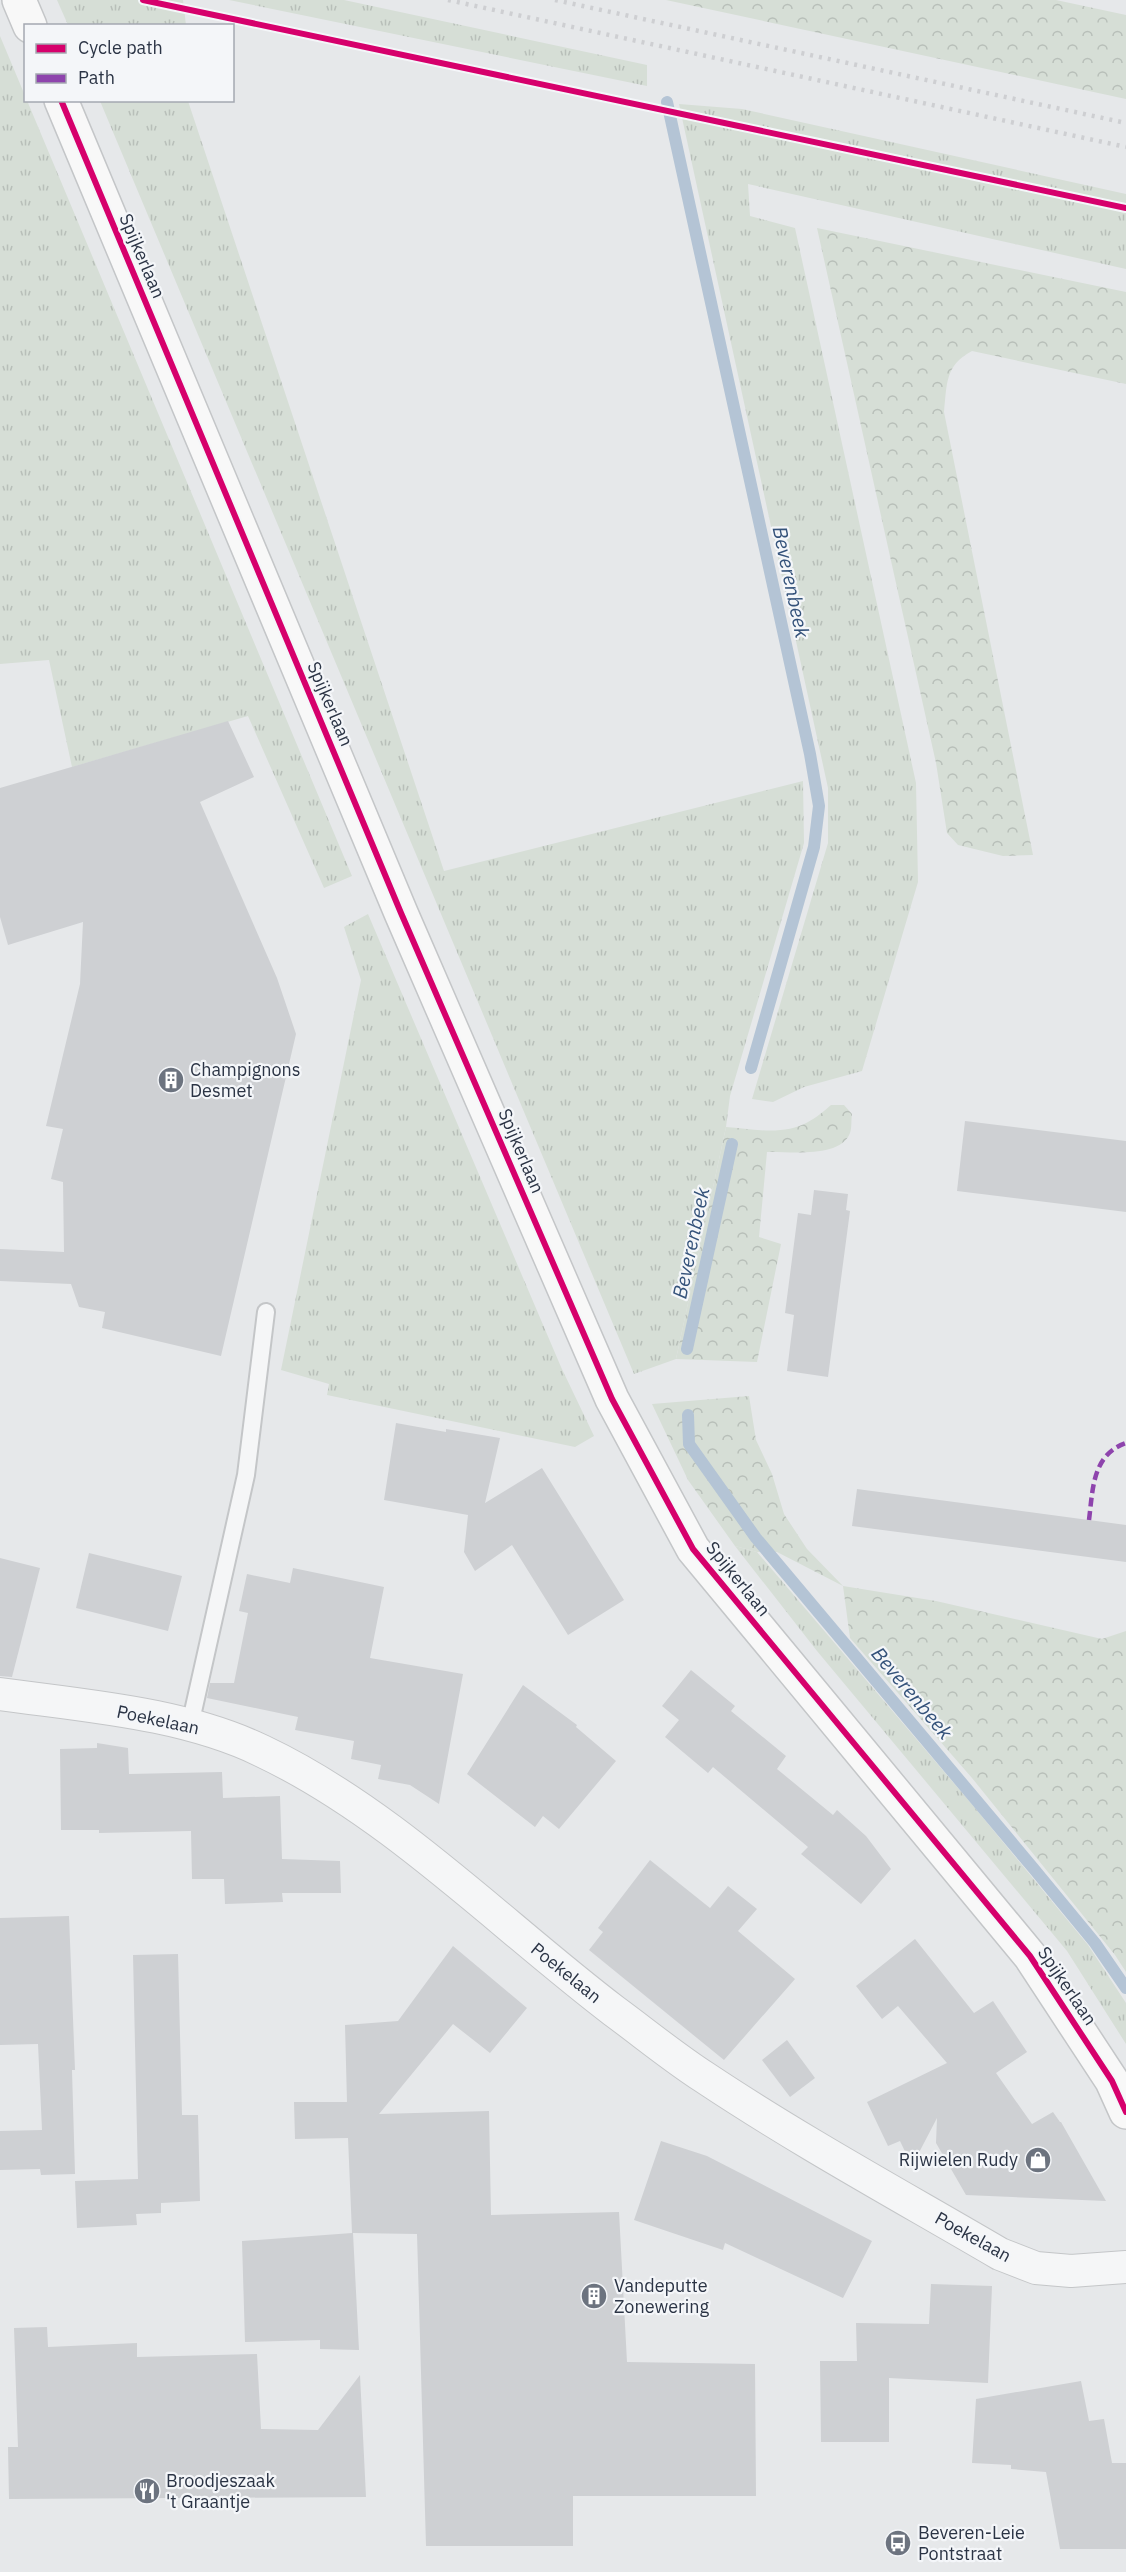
<svg xmlns="http://www.w3.org/2000/svg" width="1126" height="2572" font-family="'IBM Plex Sans',sans-serif">
<style>
.grass{fill:url(#grass-tufts)}
.forest{fill:url(#forest-crowns)}
.lines{fill:none;stroke-linecap:round;stroke-linejoin:round}
.stream{stroke:#b4c4d5;stroke-width:12}
.building{fill:#ced0d3}
.lane-casing{stroke:#c4c6c8;stroke-width:20}
.street-casing{stroke:#c4c6c8;stroke-width:34}
.secondary-casing{stroke:#c4c6c8;stroke-width:36}
.lane{stroke:#f5f6f7;stroke-width:16}
.street{stroke:#f5f6f7;stroke-width:32}
.secondary{stroke:#f8f8f8;stroke-width:33}
.rail{stroke:#cecfd2;stroke-width:4.5;stroke-dasharray:3 6;stroke-linecap:butt}
.quiet{stroke:#8e44ad;stroke-width:4.5;stroke-dasharray:9 4.5;stroke-linecap:butt}
.cycleway-casing{stroke:#f4f6f9;stroke-width:10}
.cycleway{stroke:#d6006c;stroke-width:6}
.labels{text-anchor:middle;stroke-width:4.5;stroke-linejoin:round;paint-order:stroke}
.street-label{font-size:18px;fill:#2b3445;stroke:#f4f6f9}
.poi-label{font-size:18px;fill:#2b3445;stroke:#f4f6f9;text-anchor:start}
.water-label{font-size:20px;font-style:italic;fill:#34527a;stroke:#f4f6f9}
</style>
<defs>
<pattern id="grass-tufts" width="24" height="20" patternUnits="userSpaceOnUse" patternTransform="scale(1.5)"><rect width="24" height="20" fill="#d6ded6"/><path d="M3 7l-1-3M5 7V3M7 7l1-3M15 17l-1-3M17 17v-4M19 17l1-3" fill="none" stroke="#b8bfb9"/></pattern>
<pattern id="forest-crowns" width="20" height="18" patternUnits="userSpaceOnUse" patternTransform="scale(1.5)"><rect width="20" height="18" fill="#d6ded6"/><path d="M2 6a3 3 0 1 1 6 0M12 15a3 3 0 1 1 6 0" fill="none" stroke="#b8bfb9"/></pattern>
</defs>
<rect width="100%" height="100%" fill="#e6e8ea"/>
<g class="grass">
<polygon points="57,0 183,0 186,25 68,25"/>
<polygon points="229,0 344,0 647,65 647,86"/>
<polygon points="0,36 352,876 324,888 248,716 72,767 49,660 0,664"/>
<polygon points="100,101 188,101 444,871 803,781 804,843 730,1096 726,1127 676,1359 634,1374"/>
<polygon points="679,104 742,109 1126,194 1126,269 748,184 750,216 795,228 916,783 918,882 862,1071 804,1087 773,1102 752,1099 828,843 828,788"/>
<polygon points="368,914 561,1367 594,1436 575,1447 327,1395 329,1384 281,1370 361,980 344,927"/>
<polygon points="735,1546 757,1552 975,1808 1088,1945 1126,2003 1126,2044 1067,1951 817,1651"/>
</g>
<g class="forest">
<polygon points="666,0 1056,0 1126,15 1126,99"/>
<path d="M817 228 1126 292V384L972 351C945 365 947 384 944 412L1033 855 1003 856 958 845 947 833 936 763Z"/>
<path d="M831 1105H844L852 1114C851 1120 852 1128 850 1133 840 1159 788 1151 767 1152L759 1237 781 1244 757 1362 676 1359 726 1127C752 1129 784 1136 808 1122 816 1118 824 1111 831 1105Z"/>
<polygon points="749,1396 756,1440 772,1474 784,1514 807,1549 843,1586 936,1601 1102,1639 1126,1631 1126,1972 1115,1955 972,1778 850,1638 843,1586 777,1552 757,1552 735,1546 688,1480 652,1404"/>
</g>
<g class="lines">
<g class="stream">
<polyline points="667,102 810,754 819,806 814,847 751,1068"/>
<polyline points="687,1349 732,1144"/>
<polyline points="688,1415 689,1444 756,1538 1034,1869 1095,1943 1126,1988"/>
</g>
</g>
<g class="building">
<polygon points="228,721 254,777 200,802 277,978 296,1034 221,1356 102,1328 105,1312 79,1307 71,1284 0,1281 0,1249 64,1252 63,1182 51,1179 63,1129 46,1126 80,984 83,922 8,945 0,917 0,788"/>
<polygon points="965,1121 1126,1141 1126,1212 957,1191"/>
<polygon points="814,1190 848,1194 846,1210 850,1211 828,1377 787,1371 794,1315 785,1313 798,1213 811,1215"/>
<polygon points="396,1423 446,1432 446,1429 500,1438 485,1503 542,1468 624,1600 568,1635 512,1545 475,1571 464,1552 468,1515 384,1500"/>
<polygon points="857,1489 1126,1525 1126,1562 852,1526"/>
<polygon points="89,1553 182,1576 168,1631 76,1608"/>
<polygon points="0,1558 40,1568 12,1677 0,1676"/>
<polygon points="293,1568 384,1587 370,1658 463,1674 439,1804 410,1785 378,1779 381,1765 351,1759 354,1741 295,1730 298,1717 207,1698 210,1683 234,1683 248,1613 239,1611 247,1574 290,1583"/>
<polygon points="691,1670 735,1706 731,1711 786,1756 777,1769 833,1815 837,1810 866,1836 891,1869 861,1904 801,1854 808,1847 713,1767 708,1773 665,1737 679,1720 662,1706"/>
<polygon points="523,1685 577,1725 576,1727 616,1761 559,1829 543,1816 535,1827 467,1774"/>
<polygon points="97,1743 128,1748 129,1774 222,1772 223,1798 280,1796 282,1859 340,1861 341,1893 282,1893 283,1902 225,1904 224,1879 192,1879 191,1831 99,1833 99,1830 61,1830 60,1749 97,1748"/>
<polygon points="650,1860 710,1908 728,1886 757,1909 738,1931 795,1979 724,2060 589,1950 603,1932 598,1928"/>
<polygon points="69,1916 75,2070 72,2070 75,2174 41,2175 40,2169 0,2170 0,2131 42,2130 38,2044 0,2045 0,1918"/>
<polygon points="915,1939 974,2013 993,2001 1027,2052 996,2073 1032,2124 1053,2112 1060,2122 1061,2122 1106,2201 966,2195 936,2143 937,2118 912,2166 900,2141 888,2146 867,2102 947,2063 898,2006 882,2019 856,1986"/>
<polygon points="453,1946 527,2008 490,2053 453,2024 379,2114 489,2111 491,2215 619,2212 627,2362 755,2364 756,2496 573,2496 573,2546 426,2546 417,2234 353,2233 359,2350 320,2349 320,2340 245,2342 242,2241 352,2233 348,2138 295,2139 294,2102 347,2102 345,2025 398,2021"/>
<polygon points="178,1954 182,2115 198,2115 200,2201 161,2203 161,2213 136,2214 137,2225 77,2228 75,2181 138,2179 133,1955"/>
<polygon points="787,2040 815,2078 790,2097 762,2060"/>
<polygon points="661,2141 707,2156 872,2241 843,2298 725,2243 723,2250 634,2220"/>
<polygon points="931,2284 992,2286 988,2383 889,2378 889,2442 821,2442 820,2361 857,2361 856,2323 929,2324"/>
<polygon points="47,2327 48,2347 137,2343 137,2357 257,2354 261,2429 318,2430 360,2375 366,2497 9,2499 8,2447 18,2447 14,2328"/>
<polygon points="1081,2381 1089,2421 1104,2419 1112,2463 1126,2463 1126,2549 1060,2549 1046,2472 1011,2469 1011,2465 972,2463 976,2399"/>
</g>
<g class="lines">
<defs>
<polyline id="lane" points="190,1725 246,1475 266,1312"/>
<path id="street" d="M0 1694C86 1706 184 1713 262 1751 391 1812 501 1925 614 2011 644 2033 673 2057 704 2077 800 2141 901 2196 1000 2254L1036 2268 1071 2271 1126 2267"/>
<g id="secondary">
<polyline points="19,0 30,26"/>
<polyline points="61,100 401,913 612,1399 693,1549 1030,1956 1112,2081 1126,2112"/>
</g>
</defs>
<use href="#lane" class="lane-casing"/>
<use href="#street" class="street-casing"/>
<use href="#secondary" class="secondary-casing"/>
<use href="#lane" class="lane"/>
<use href="#street" class="street"/>
<use href="#secondary" class="secondary"/>
<g class="rail">
<polyline points="448,0 1126,147"/>
<polyline points="555,0 1126,123"/>
</g>
<path class="quiet" d="M1089 1520C1093 1489 1092 1455 1126 1443"/>
<defs>
<g id="cycleway">
<polyline points="143,0 1126,208"/>
<polyline points="61,100 401,913 612,1399 693,1549 1030,1956 1112,2081 1126,2112"/>
</g>
</defs>
<use href="#cycleway" class="cycleway-casing"/>
<use href="#cycleway" class="cycleway"/>
</g>
<defs>
<symbol id="building-disc" viewBox="-11 -11 22 22"><circle r="9.5" fill="#6c737f" stroke="#f4f6f9"/><path d="M-4-6H4V6H1V3H-1V6H-4ZM-2.5-4.3h1.7v1.8h-1.7ZM.8-4.3h1.7v1.8H.8ZM-2.5-1h1.7V.8h-1.7ZM.8-1h1.7V.8H.8Z" fill="#fff"/></symbol>
<symbol id="shop-disc" viewBox="-11 -11 22 22"><circle r="9.5" fill="#6c737f" stroke="#f4f6f9"/><path d="M-5-2.5h2.3a2.7 3.5 0 0 1 5.4 0H5L5.5 6h-11ZM-1.5-2.5h3a1.5 2.3 0 0 0-3 0Z" fill="#fff"/></symbol>
<symbol id="restaurant-disc" viewBox="-11 -11 22 22"><circle r="9.5" fill="#6c737f" stroke="#f4f6f9"/><path d="M-5-6h1v4h1v-4h1v4h1v-4h1v5L-1.5 .5V6h-2V.5L-5-1ZM5-6V6H3V1.5H1.5Q1.5-4 5-6Z" fill="#fff"/></symbol>
<symbol id="bus-disc" viewBox="-11 -11 22 22"><circle r="9.5" fill="#6c737f" stroke="#f4f6f9"/><path d="M-5-6H5V4H4V6H2V4H-2V6H-4V4H-5ZM-3.5-4V0h7V-4ZM-3.5 1.2v1.5H-2V1.2ZM2 1.2v1.5H3.5V1.2Z" fill="#fff"/></symbol>
</defs>
<g fill-rule="evenodd">
<use href="#building-disc" x="156" y="1065" width="30" height="30"/>
<use href="#shop-disc" x="1023" y="2145" width="30" height="30"/>
<use href="#building-disc" x="579" y="2281" width="30" height="30"/>
<use href="#restaurant-disc" x="132" y="2476" width="30" height="30"/>
<use href="#bus-disc" x="883" y="2528" width="30" height="30"/>
</g>
<g class="labels">
<g class="street-label">
<text transform="translate(142 256) rotate(67)" y="6">Spijkerlaan</text>
<text transform="translate(330 704) rotate(67)" y="6">Spijkerlaan</text>
<text transform="translate(521 1151) rotate(67)" y="6">Spijkerlaan</text>
<text transform="translate(738 1579) rotate(51)" y="6">Spijkerlaan</text>
<text transform="translate(158 1720) rotate(12)" y="6">Poekelaan</text>
<text transform="translate(566 1973) rotate(39)" y="6">Poekelaan</text>
<text transform="translate(1067 1986) rotate(56)" y="6">Spijkerlaan</text>
<text transform="translate(973 2237) rotate(29)" y="6">Poekelaan</text>
</g>
<g class="poi-label">
<text x="190" y="1076">Champignons<tspan x="190" dy="21">Desmet</tspan></text>
<text x="1018" y="2166" text-anchor="end">Rijwielen Rudy</text>
<text x="614" y="2292">Vandeputte<tspan x="614" dy="21">Zonewering</tspan></text>
<text x="166" y="2487">Broodjeszaak<tspan x="166" dy="21">'t Graantje</tspan></text>
<text x="918" y="2539">Beveren-Leie<tspan x="918" dy="21">Pontstraat</tspan></text>
</g>
<g class="water-label">
<text transform="translate(791 582) rotate(78)" y="7">Beverenbeek</text>
<text transform="translate(691 1243) rotate(-78)" y="7">Beverenbeek</text>
<text transform="translate(912 1693) rotate(50)" y="7">Beverenbeek</text>
</g>
</g>
<rect x="24" y="24" width="210" height="78" fill="#f4f6f9" stroke="#a4a8b1" stroke-width="1.5"/>
<rect x="36" y="44" width="30" height="9" fill="#d6006c" stroke="#a4a8b1" stroke-width="1.5"/>
<text x="78" y="54" font-size="18" fill="#2b3445">Cycle path</text>
<rect x="36" y="74" width="30" height="9" fill="#8e44ad" stroke="#a4a8b1" stroke-width="1.5"/>
<text x="78" y="84" font-size="18" fill="#2b3445">Path</text>
</svg>
